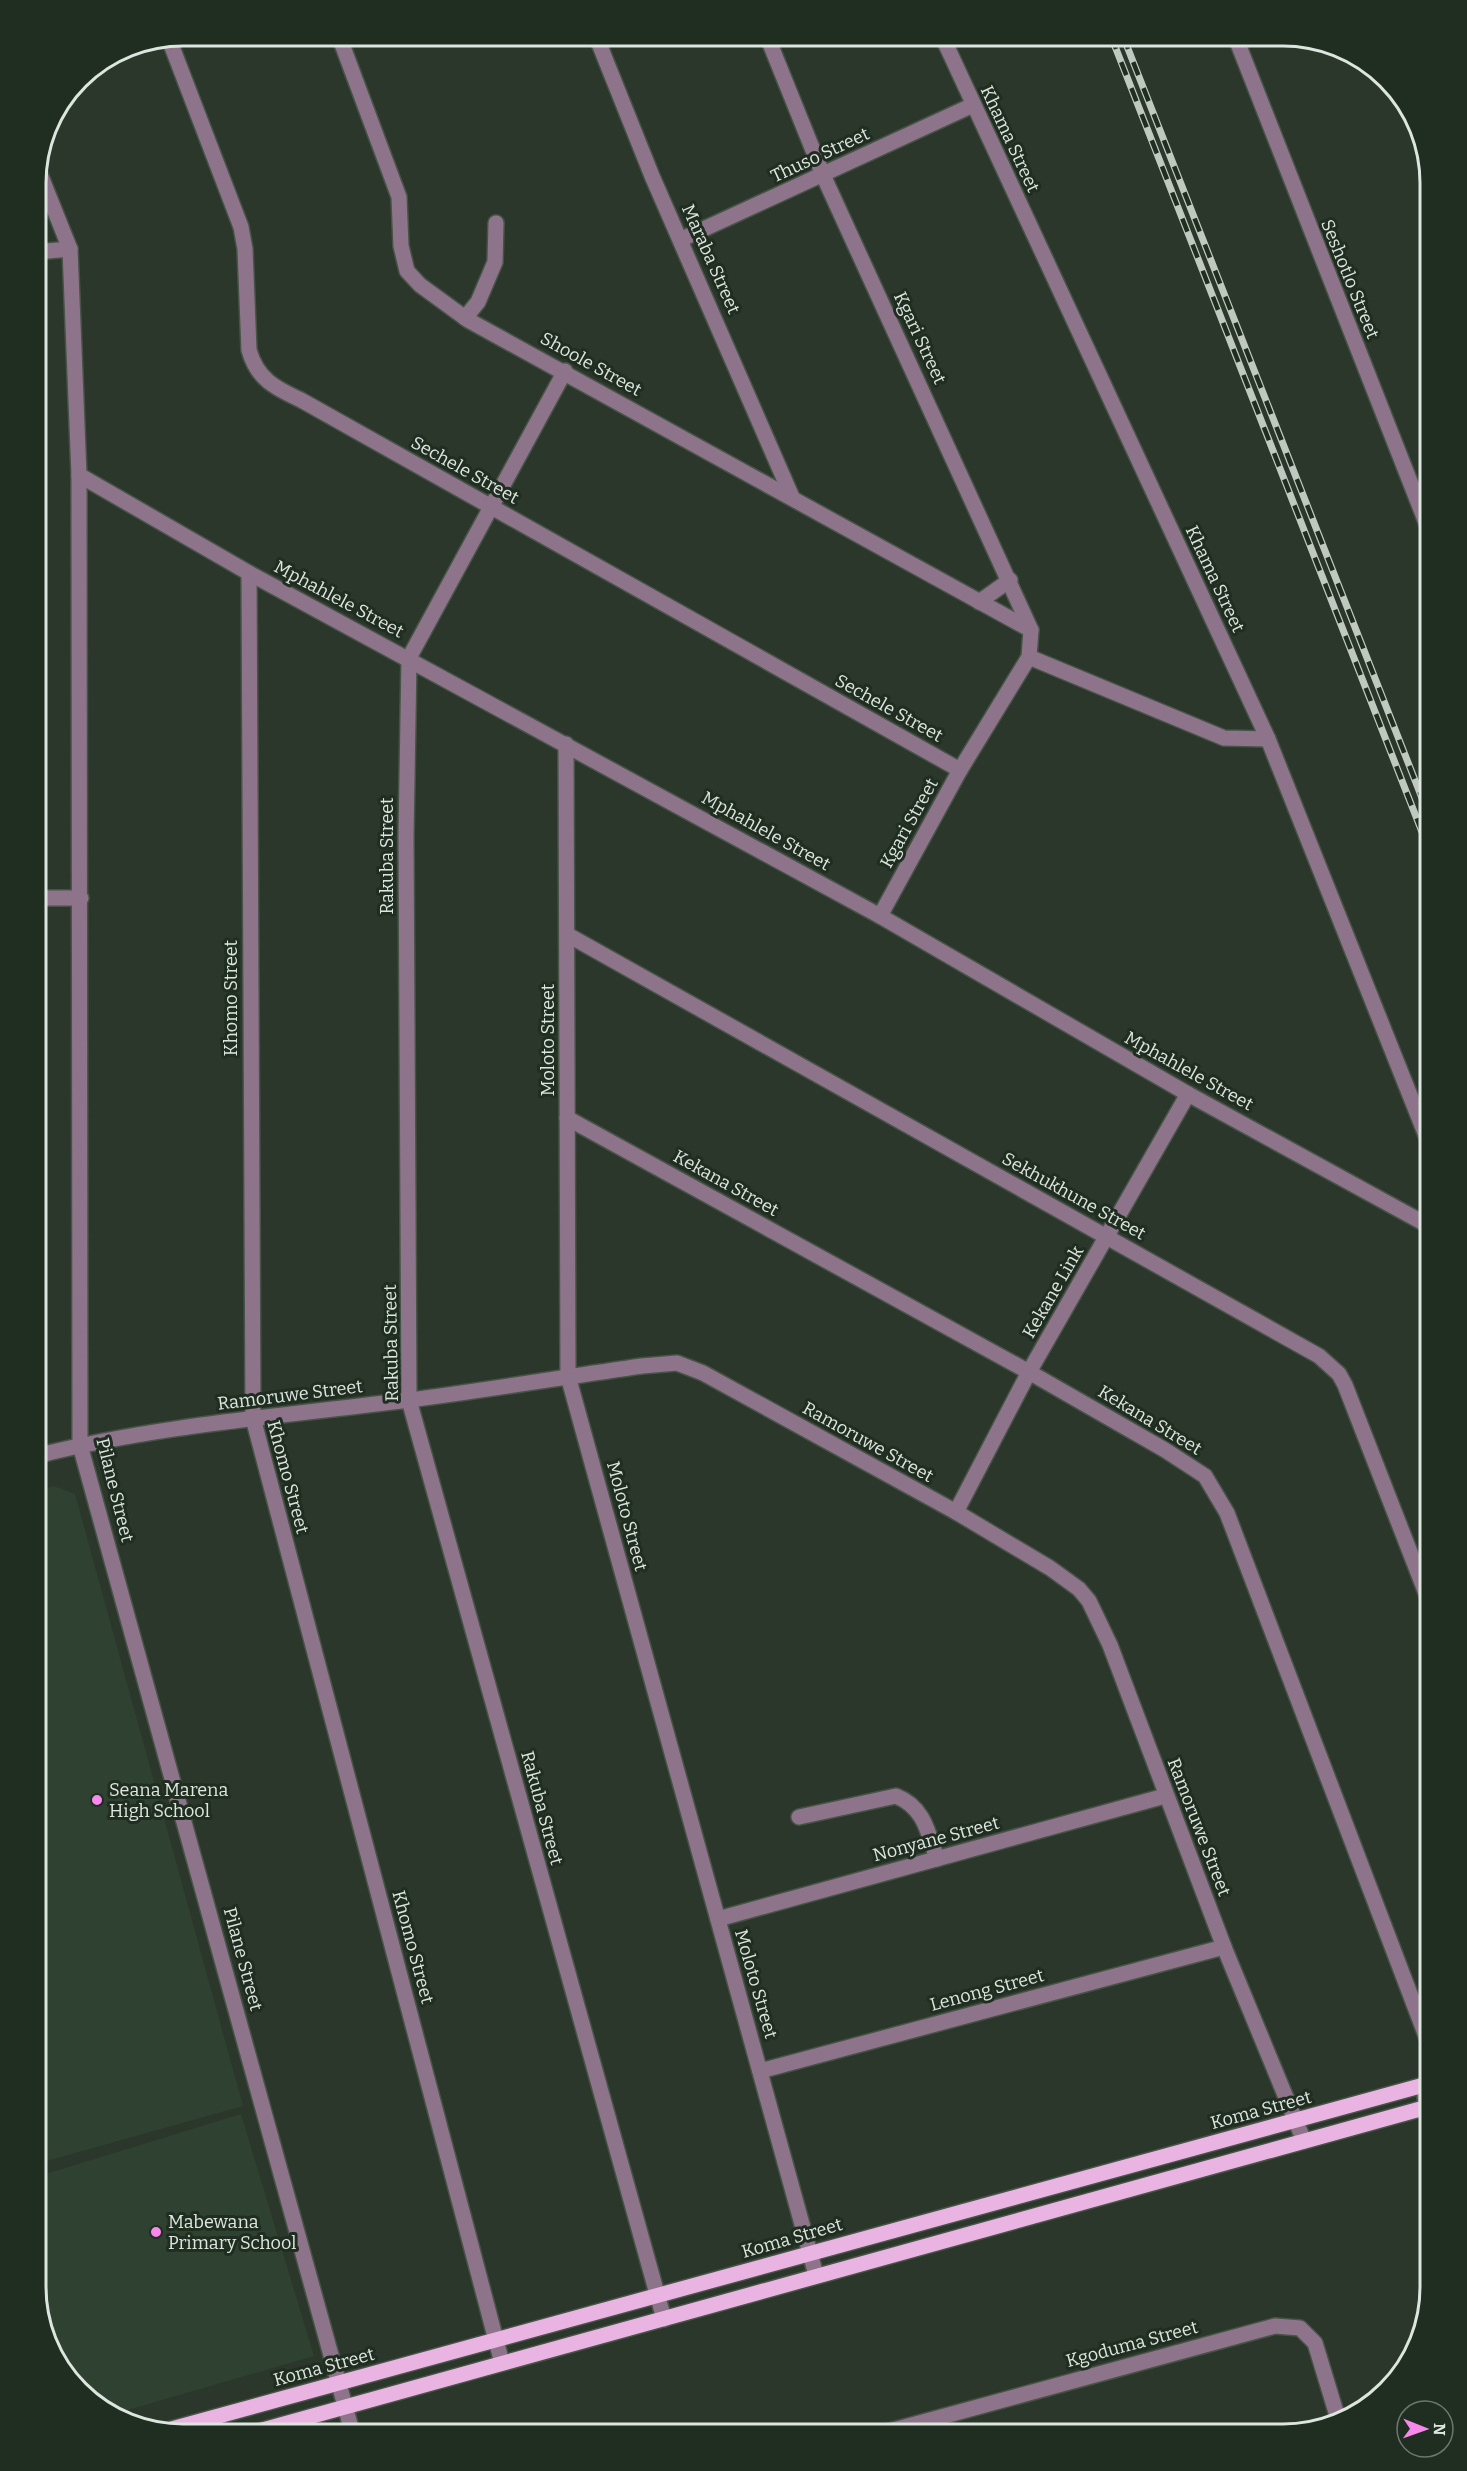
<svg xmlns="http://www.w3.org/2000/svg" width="1467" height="2471" font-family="Bitter,serif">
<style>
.built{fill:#2f4130}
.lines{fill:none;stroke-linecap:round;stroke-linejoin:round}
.minor-casing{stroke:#475347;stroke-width:18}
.major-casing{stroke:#475347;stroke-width:18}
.minor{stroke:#8e748a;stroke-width:15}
.major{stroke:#e9b4e1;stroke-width:15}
.rail-casing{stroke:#bfc9c0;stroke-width:7}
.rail{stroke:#202d21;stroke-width:4.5;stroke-dasharray:14;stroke-linecap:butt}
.poi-dot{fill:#f888eb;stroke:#202d21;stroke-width:2}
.labels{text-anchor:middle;stroke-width:6;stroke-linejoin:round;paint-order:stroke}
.street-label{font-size:18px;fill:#dde6de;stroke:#202d21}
.poi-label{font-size:18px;fill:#dde6de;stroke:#202d21;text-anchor:start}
.rim{fill:none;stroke:#dde6de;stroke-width:3}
</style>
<rect width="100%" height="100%" fill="#2a372a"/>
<g class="built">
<polygon points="54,1486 75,1494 243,2106 36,2164 36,1491"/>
<polygon points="241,2114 314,2356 114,2414 102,2410 51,2352 36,2287 36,2177"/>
</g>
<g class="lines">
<defs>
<g id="minor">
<polyline points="339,36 399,197 401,246 407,271 420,285 468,320 1031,630"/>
<polyline points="596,36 652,176 792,497"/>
<polyline points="767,36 823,175 1031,630 1029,657 960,770 880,916"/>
<polyline points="942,36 1268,739 1431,1148"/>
<polyline points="1235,36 1431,535"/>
<path d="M169 39 241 227 245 249 249 350C257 379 275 388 301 400L960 770"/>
<polyline points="38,169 70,249 79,475 80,1445 353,2435"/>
<polyline points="682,239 973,105"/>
<polyline points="36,252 70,249"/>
<polyline points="465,318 478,302 495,262 496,223"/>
<polyline points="565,371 409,658 406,837 409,1400 664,2319"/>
<polyline points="79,475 249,573 880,916 1188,1094 1431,1227"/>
<polyline points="249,573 253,1418 502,2363"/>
<polyline points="979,602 1010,580"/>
<polyline points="1029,657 1224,738 1268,739"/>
<polyline points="566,744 568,1376 816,2275"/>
<polyline points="36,898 81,898"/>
<polyline points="568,935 1319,1356 1339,1374 1345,1385 1431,1606"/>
<polyline points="567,1118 1029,1372 1165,1450 1205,1476 1227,1513 1431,2049"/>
<path d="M36 1456C158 1425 284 1416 409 1400 487 1390 565 1377 642 1366L677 1363 703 1373 956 1512 1050 1568 1079 1589 1089 1601 1110 1645 1224 1947 1304 2141"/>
<polyline points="956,1512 1029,1372 1188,1094"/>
<path d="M799 1817 896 1796C924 1807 928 1832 937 1859"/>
<polyline points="718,1919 1165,1796"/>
<polyline points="760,2071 1224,1947"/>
<polyline points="1424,2086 1426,2108 1431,2120"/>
<polyline points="875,2435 1275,2326 1300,2328 1315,2343 1339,2422"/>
</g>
<g id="major">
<polyline points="164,2431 1431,2083"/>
<polyline points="244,2435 1431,2106"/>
</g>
</defs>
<use href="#minor" class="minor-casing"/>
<use href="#major" class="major-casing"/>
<use href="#minor" class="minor"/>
<use href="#major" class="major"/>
<defs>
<g id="rail">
<polyline points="1111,36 1431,855"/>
<polyline points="1123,36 1431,821"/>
</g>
</defs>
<use href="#rail" class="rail-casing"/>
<use href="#rail" class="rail"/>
</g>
<g class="poi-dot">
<circle cx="97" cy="1800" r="6"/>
<circle cx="156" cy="2232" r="6"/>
</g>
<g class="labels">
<g class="street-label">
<text transform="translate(1010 139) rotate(65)" y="6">Khama Street</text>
<text transform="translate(820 155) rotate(-25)" y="6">Thuso Street</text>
<text transform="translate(711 259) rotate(66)" y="6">Maraba Street</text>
<text transform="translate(1350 279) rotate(68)" y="6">Seshotlo Street</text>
<text transform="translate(920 338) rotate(65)" y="6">Kgari Street</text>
<text transform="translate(591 364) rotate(29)" y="6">Shoole Street</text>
<text transform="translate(465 470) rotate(29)" y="6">Sechele Street</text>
<text transform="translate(1215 579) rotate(65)" y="6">Khama Street</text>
<text transform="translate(339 599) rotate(28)" y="6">Mphahlele Street</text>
<text transform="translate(889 708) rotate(29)" y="6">Sechele Street</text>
<text transform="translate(909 823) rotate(-61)" y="6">Kgari Street</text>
<text transform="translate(766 831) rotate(29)" y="6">Mphahlele Street</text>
<text transform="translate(387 856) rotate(-90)" y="6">Rakuba Street</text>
<text transform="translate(231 998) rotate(-90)" y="6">Khomo Street</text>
<text transform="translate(548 1040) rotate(-90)" y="6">Moloto Street</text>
<text transform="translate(1189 1071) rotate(29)" y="6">Mphahlele Street</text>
<text transform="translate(726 1183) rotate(29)" y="6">Kekana Street</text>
<text transform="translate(1074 1196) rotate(29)" y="6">Sekhukhune Street</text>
<text transform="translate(1053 1292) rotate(-60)" y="6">Kekane Link</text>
<text transform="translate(391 1343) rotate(-91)" y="6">Rakuba Street</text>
<text transform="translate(290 1395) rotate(-7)" y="6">Ramoruwe Street</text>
<text transform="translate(1150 1420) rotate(31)" y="6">Kekana Street</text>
<text transform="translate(868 1442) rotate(29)" y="6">Ramoruwe Street</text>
<text transform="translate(288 1477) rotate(75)" y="6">Khomo Street</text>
<text transform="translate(115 1490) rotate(76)" y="6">Pilane Street</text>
<text transform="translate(627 1516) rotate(75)" y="6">Moloto Street</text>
<text transform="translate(542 1808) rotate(75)" y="6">Rakuba Street</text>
<text transform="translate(1199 1827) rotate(69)" y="6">Ramoruwe Street</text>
<text transform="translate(936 1839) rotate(-15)" y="6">Nonyane Street</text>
<text transform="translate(413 1947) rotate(75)" y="6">Khomo Street</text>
<text transform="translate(243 1959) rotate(75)" y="6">Pilane Street</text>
<text transform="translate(756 1984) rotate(74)" y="6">Moloto Street</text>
<text transform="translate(987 1990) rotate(-15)" y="6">Lenong Street</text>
<text transform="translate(1261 2110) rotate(-15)" y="6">Koma Street</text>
<text transform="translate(792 2238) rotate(-16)" y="6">Koma Street</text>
<text transform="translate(1132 2344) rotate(-15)" y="6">Kgoduma Street</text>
<text transform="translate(324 2367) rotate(-15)" y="6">Koma Street</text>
</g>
<g class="poi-label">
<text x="109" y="1796">Seana Marena<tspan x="109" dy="21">High School</tspan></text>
<text x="168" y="2228">Mabewana<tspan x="168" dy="21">Primary School</tspan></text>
</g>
</g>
<path d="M0 0H1467V2471H0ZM183 46H1283A137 137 0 0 1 1420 183V2287A137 137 0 0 1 1283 2424H183A137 137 0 0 1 46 2287V183A137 137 0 0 1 183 46Z" fill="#202d21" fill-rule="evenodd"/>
<path class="rim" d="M183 46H1283A137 137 0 0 1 1420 183V2287A137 137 0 0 1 1283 2424H183A137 137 0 0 1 46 2287V183A137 137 0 0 1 183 46Z"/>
<g transform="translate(1425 2429) rotate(91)"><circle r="28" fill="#202d21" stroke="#6c776d" stroke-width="1.5"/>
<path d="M0-4.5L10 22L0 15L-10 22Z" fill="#f888eb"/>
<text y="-9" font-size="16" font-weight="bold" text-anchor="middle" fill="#dde6de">N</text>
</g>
</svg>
